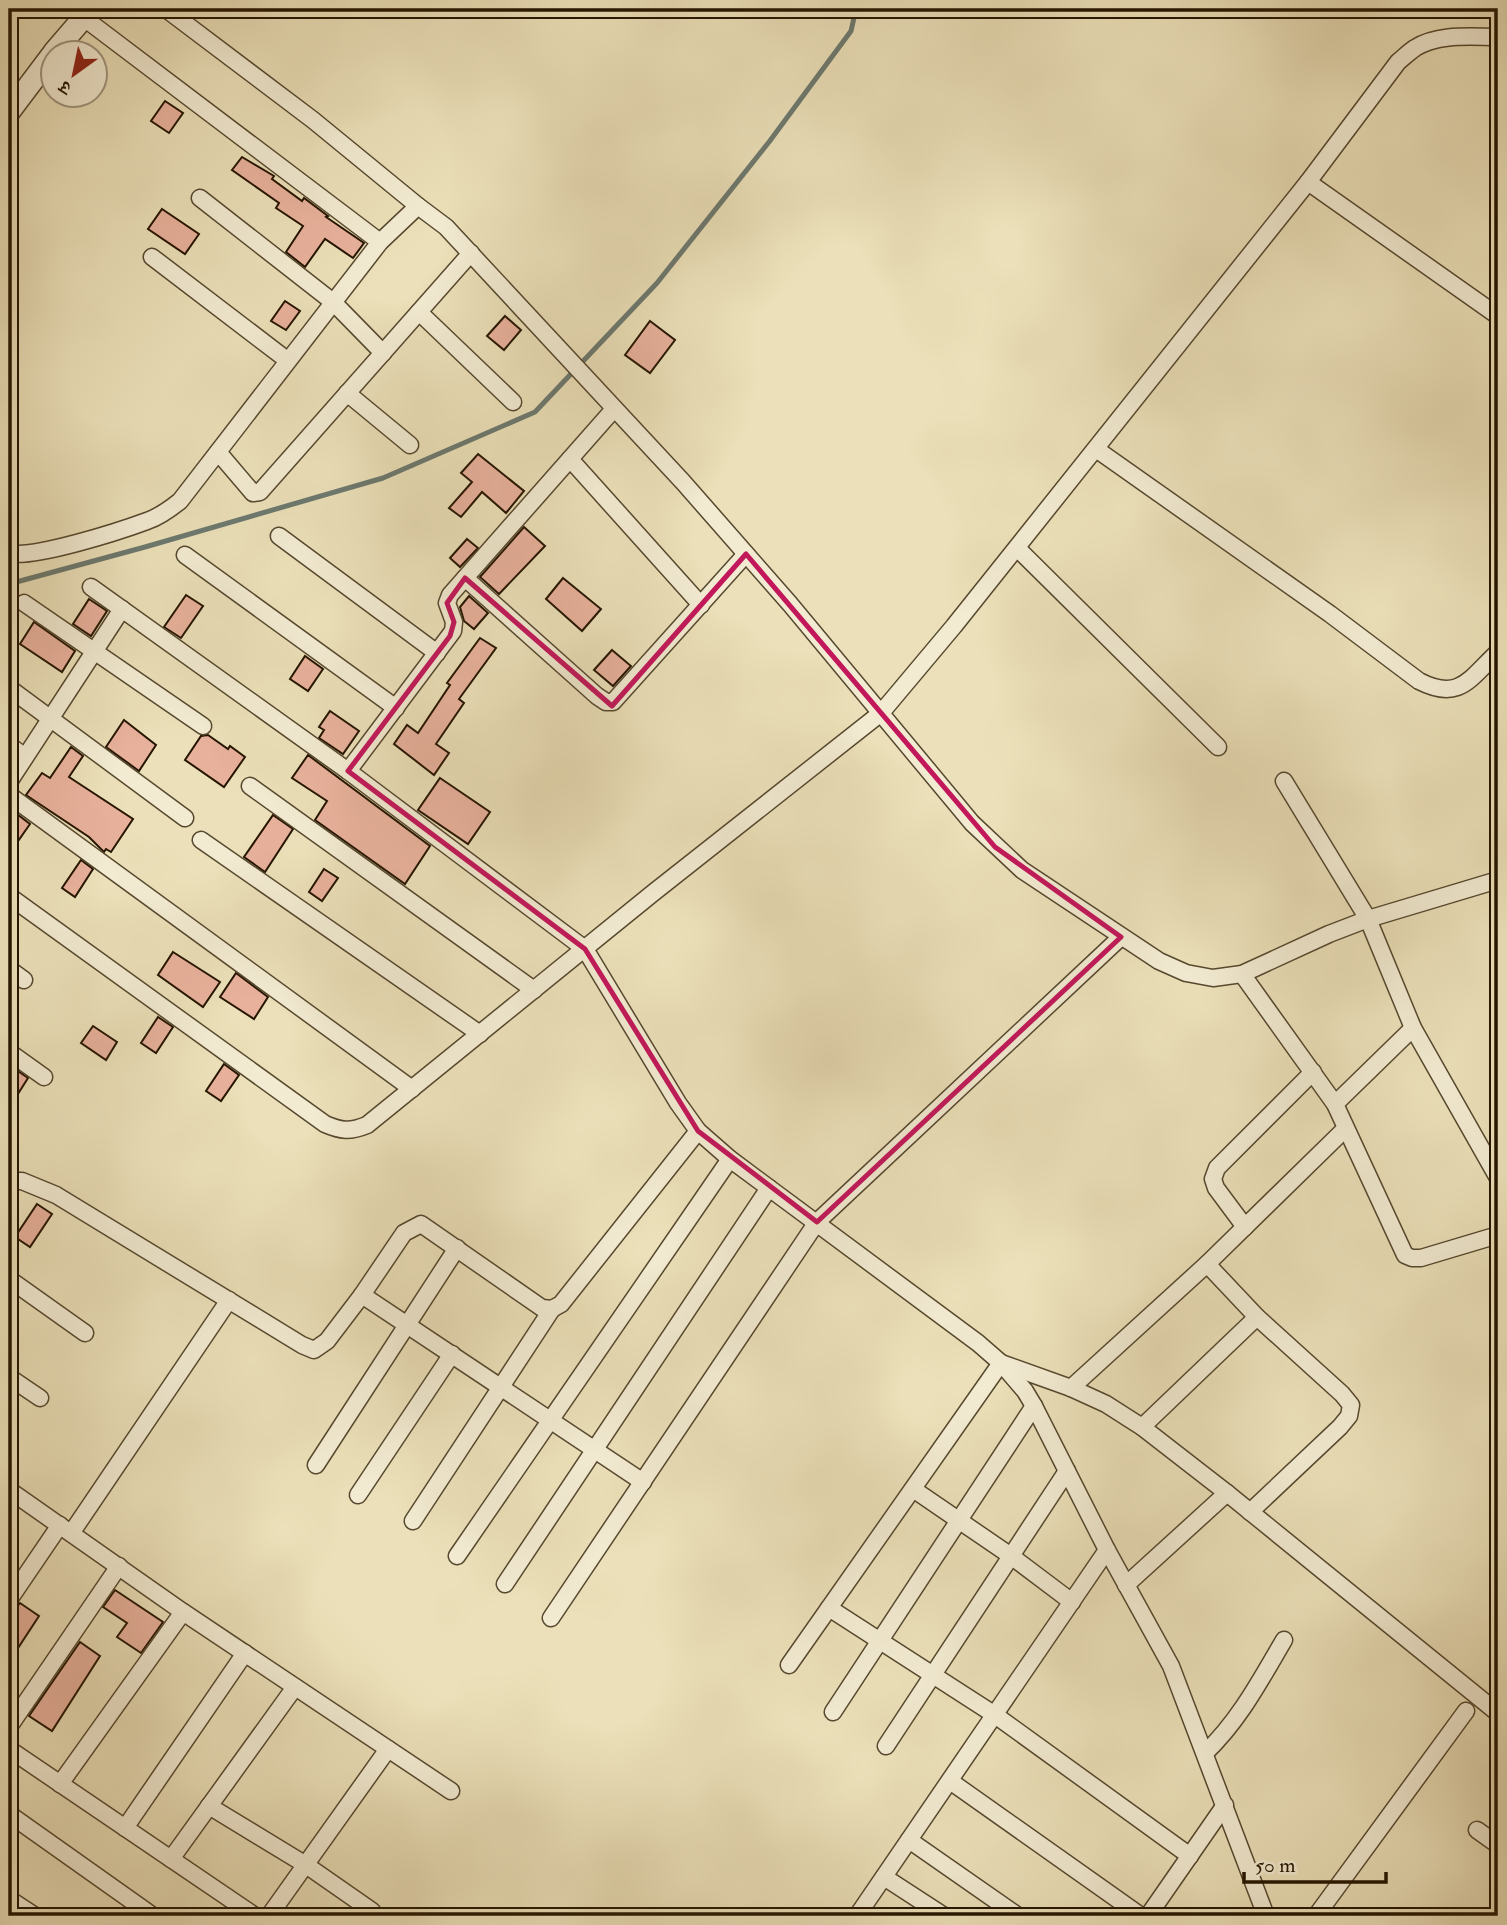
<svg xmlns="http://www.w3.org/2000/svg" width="1507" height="1925" font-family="'IM FELL Double Pica','Noto Serif Devanagari',serif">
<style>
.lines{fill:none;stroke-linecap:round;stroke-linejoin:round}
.stream{stroke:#6c796f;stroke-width:5}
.building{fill:#e8b19c;stroke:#251500;stroke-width:2}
.minor-casing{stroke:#56482e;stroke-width:19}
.tertiary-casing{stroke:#56482e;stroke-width:24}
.minor{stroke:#f2ebd2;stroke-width:16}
.tertiary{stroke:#f2ebd2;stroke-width:21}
.marked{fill:none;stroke:#c2185b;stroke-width:5;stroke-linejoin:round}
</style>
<rect width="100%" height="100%" fill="#ebe0b9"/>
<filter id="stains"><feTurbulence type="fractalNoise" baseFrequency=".00286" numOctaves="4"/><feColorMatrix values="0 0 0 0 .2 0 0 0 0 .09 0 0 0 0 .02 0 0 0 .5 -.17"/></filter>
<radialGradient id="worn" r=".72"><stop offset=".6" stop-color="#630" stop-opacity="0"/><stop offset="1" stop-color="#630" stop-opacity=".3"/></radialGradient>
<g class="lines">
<polyline class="stream" points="9,584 145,547 383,478 535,412 657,283 769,142 851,31 856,9"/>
</g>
<g class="building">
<polygon points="165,101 183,113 169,133 151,121"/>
<polygon points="242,157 274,176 272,179 302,201 304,198 328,216 326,217 364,243 353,258 325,239 305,267 286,252 303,226 276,208 279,203 232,170"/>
<polygon points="162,209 199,234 185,254 148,229"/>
<polygon points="285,301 300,311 286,330 271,321"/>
<polygon points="505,316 521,330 504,350 487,336"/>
<polygon points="650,321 675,340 650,373 625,355"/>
<polygon points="478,454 524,491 506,513 482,492 461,517 449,508 472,482 461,473"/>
<polygon points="524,527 545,546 499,594 480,577"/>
<polygon points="467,539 478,548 460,567 450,558"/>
<polygon points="563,578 601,609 582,631 546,599"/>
<polygon points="186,595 203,606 181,638 164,627"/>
<polygon points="469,596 488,613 474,629 464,621 460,607"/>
<polygon points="89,599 107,611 91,636 73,624"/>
<polygon points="34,622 75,651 62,672 20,644"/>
<polygon points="480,638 496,648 459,699 464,703 436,744 449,753 434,775 394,744 407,725 418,733 450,685 447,683"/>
<polygon points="612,650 631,666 613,686 594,670"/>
<polygon points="305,656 323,669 308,691 290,679"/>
<polygon points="330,711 359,731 343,754 319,738 324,730 319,727"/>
<polygon points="124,720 156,745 139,771 106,747"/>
<polygon points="208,735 228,749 230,746 245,757 224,787 185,760 201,736"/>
<polygon points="71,747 83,756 69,777 133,819 111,852 106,849 104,852 89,837 26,795 42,773 50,778"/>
<polygon points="308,755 430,846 405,884 315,820 327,801 292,778"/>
<polygon points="440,778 490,812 468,844 418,810"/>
<polygon points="9,808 30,824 9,854"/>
<polygon points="273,815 293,829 265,872 244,857"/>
<polygon points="81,860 93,869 75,897 62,888"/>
<polygon points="324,869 338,878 322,901 309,892"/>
<polygon points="173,952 220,982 203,1007 158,975"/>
<polygon points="236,973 268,997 254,1019 220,997"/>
<polygon points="158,1017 173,1027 156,1053 141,1043"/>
<polygon points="93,1026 117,1042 106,1060 81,1043"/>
<polygon points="224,1064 239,1075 221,1101 206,1091"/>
<polygon points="9,1065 28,1078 9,1108"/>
<polygon points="37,1204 52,1214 30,1247 15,1237"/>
<polygon points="115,1590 163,1622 141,1653 117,1637 127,1623 103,1607"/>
<polygon points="20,1603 39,1616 18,1648 9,1642 9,1616"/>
<polygon points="80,1642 100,1656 52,1731 29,1716"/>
</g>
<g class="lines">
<defs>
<g id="minor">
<polyline points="166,9 313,120 418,206"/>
<polyline points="84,18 380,242"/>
<polyline points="1308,182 1498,316"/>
<polyline points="200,198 333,302 383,353"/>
<polyline points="152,257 287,360"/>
<polyline points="419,312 513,402"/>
<polyline points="347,393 410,445"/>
<path d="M1096 449 1330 614 1419 681C1460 702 1470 678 1498 652"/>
<polyline points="218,452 253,493 260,492 471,253"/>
<polyline points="570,459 701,605"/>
<polyline points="279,536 437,653"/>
<polyline points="1017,548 1218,747"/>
<path d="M9 553C33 559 120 531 147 521 159 517 170 509 180 501L380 242 418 206 446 227 683 482 790 604 972 823 1022 870 1159 961 1186 973 1213 978 1242 974 1329 934 1368 919 1498 880"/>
<polyline points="185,555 396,708"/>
<polyline points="465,578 597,696 606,702 613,702 746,554"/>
<polyline points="91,587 348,771 585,949 678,1103 698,1131 730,1159 978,1343 1001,1363 1025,1391 1034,1406 1107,1550 1171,1666 1266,1916"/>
<polyline points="24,603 203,726"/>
<polyline points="9,688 185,818"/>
<polyline points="9,745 25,757"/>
<polyline points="348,771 453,631 454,622 447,603 450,595 614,409"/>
<polyline points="1284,781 1368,919 1413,1028 1498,1178"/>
<polyline points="9,782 122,609"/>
<polyline points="250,786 534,990"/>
<polyline points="9,795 412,1089"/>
<polyline points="201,840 480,1034"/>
<path d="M9 896 325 1124C341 1131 350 1132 367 1125L653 893 881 713 954 626 1308 182 1398 62C1403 58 1409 52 1415 48 1439 33 1472 37 1498 37"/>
<polyline points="9,969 24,980"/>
<polyline points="1242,974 1335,1104 1405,1255 1412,1258 1421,1258 1498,1235"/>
<polyline points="9,1052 44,1077"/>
<polyline points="1335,1104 1413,1028"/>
<polyline points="9,1181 22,1181 56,1195 302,1345 314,1350 327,1341 362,1295 404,1233 421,1224 542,1308 552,1309 561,1304 698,1131"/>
<polyline points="1245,1227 1216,1188 1213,1179 1217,1168 1313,1072"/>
<polyline points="1207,1264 1345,1129"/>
<polyline points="9,1279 85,1333"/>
<polyline points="362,1295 643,1482"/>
<polyline points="9,1377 40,1398"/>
<polyline points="1071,1388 1207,1264 1257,1317 1342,1394 1351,1405 1349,1416 1340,1427 1250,1512"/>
<polyline points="1142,1427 1257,1317"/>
<polyline points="316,1465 457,1248"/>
<polyline points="913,1489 1011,1556 1072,1602"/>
<polyline points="9,1490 183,1612 451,1791"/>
<polyline points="358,1495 452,1354"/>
<polyline points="413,1521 552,1309"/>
<polyline points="72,1532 229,1300"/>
<polyline points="457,1556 730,1159"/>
<polyline points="505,1584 769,1188"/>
<polyline points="1126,1585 1227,1493"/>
<polyline points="9,1600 60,1525"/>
<polyline points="829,1608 995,1715 1190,1856"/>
<polyline points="551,1618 817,1222 1121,937"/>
<polyline points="789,1665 1001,1363 1071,1388 1106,1404 1142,1427 1227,1493 1498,1713"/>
<polyline points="833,1712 1034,1406"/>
<polyline points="9,1727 119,1566"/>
<polyline points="886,1746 1067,1471"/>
<polyline points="9,1749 255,1916"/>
<path d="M1205 1753C1239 1721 1261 1679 1284 1640"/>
<polyline points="950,1781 1141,1916"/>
<polyline points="60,1784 183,1612"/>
<polyline points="209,1806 306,1865 372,1911"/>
<polyline points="9,1814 153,1916"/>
<polyline points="125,1828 245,1653"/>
<polyline points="1477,1830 1498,1845"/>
<polyline points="909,1840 1018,1916"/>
<polyline points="171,1859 295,1687"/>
<polyline points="884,1877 944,1916"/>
<polyline points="9,1899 35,1916"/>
<polyline points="269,1916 388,1749"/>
<polyline points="857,1916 1107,1550"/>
<polyline points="1148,1916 1225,1805"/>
<polyline points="1316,1916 1466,1711"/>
</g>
<g id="tertiary">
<polyline points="54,52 91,9"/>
<polyline points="9,112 52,55"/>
</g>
</defs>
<use href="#minor" class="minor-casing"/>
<use href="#tertiary" class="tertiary-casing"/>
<use href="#minor" class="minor"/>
<use href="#tertiary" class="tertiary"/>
</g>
<path class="marked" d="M746 554 995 847 1121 937 817 1222 698 1131 585 949 348 771 450 636 454 622 447 603 465 578 612 706Z"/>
<rect width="1507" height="1925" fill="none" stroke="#ebe0b9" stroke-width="35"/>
<rect x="10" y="10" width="1486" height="1904" fill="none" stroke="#251500" stroke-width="3.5"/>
<rect x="18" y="18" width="1472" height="1890" fill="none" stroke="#251500" stroke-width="2"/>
<g transform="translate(74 74) rotate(213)"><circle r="33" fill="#f2ebd2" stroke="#a0957e" stroke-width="2"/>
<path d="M0-5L12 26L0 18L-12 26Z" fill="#8f2418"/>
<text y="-10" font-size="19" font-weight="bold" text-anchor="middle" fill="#251500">उ</text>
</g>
<path d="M1244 1872v10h142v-10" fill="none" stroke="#251500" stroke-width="3.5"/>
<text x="1255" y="1872" font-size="21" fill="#251500" stroke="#f2ebd2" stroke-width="5" paint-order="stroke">50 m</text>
<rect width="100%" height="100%" filter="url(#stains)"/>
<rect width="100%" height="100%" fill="url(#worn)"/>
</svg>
